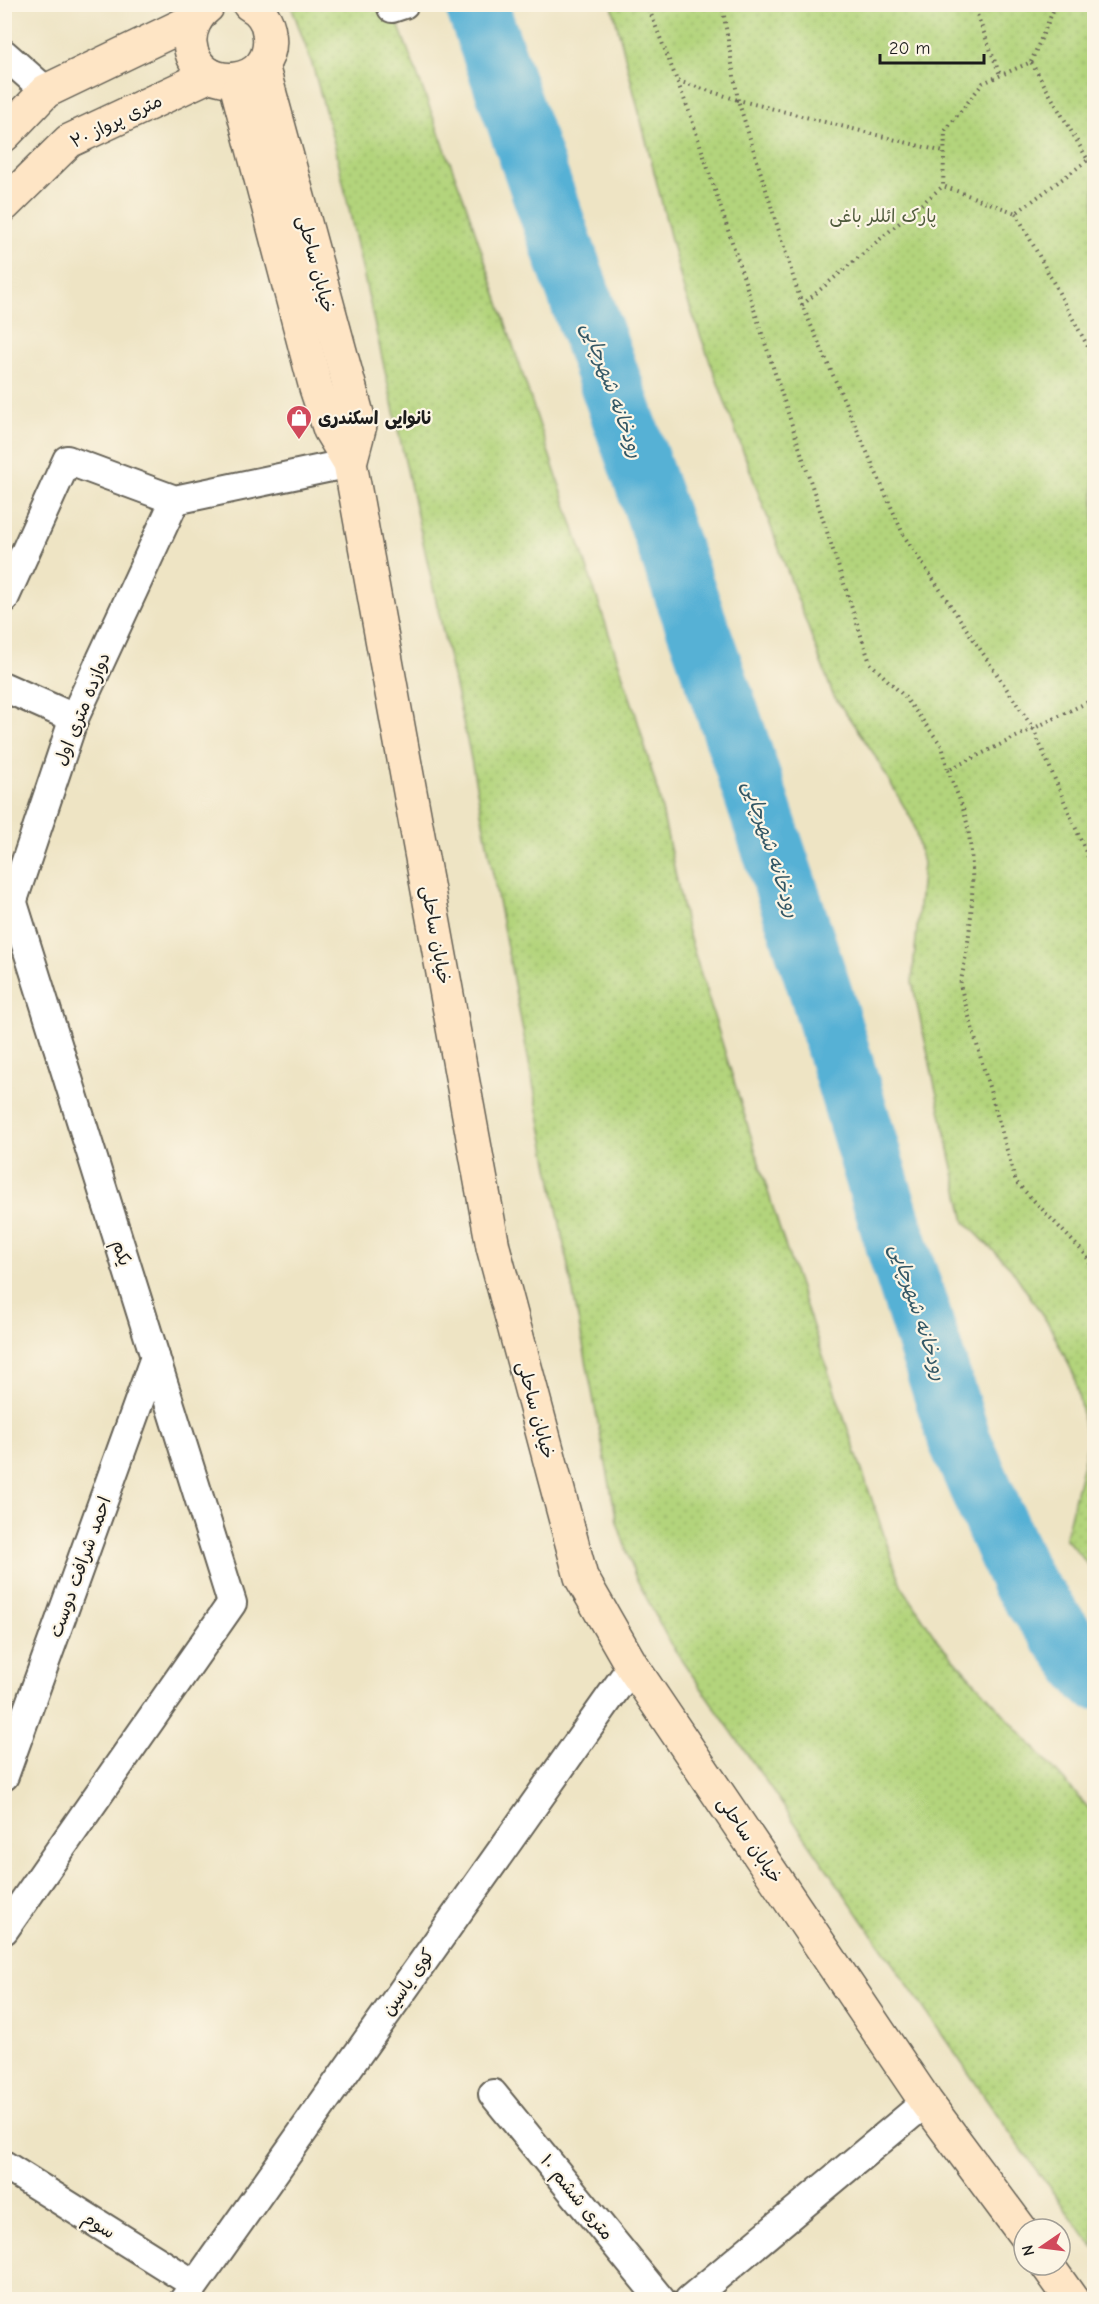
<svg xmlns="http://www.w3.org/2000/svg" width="1099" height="2304" font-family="'Comic Neue','Playpen Sans Arabic',sans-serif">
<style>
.grass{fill:url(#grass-dots);stroke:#68784c;stroke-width:1.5}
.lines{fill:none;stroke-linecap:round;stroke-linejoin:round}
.river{stroke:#57b1d5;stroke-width:63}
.street-casing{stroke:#666257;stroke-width:32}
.secondary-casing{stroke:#666257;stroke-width:36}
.path{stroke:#666257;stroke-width:4;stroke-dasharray:1.5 4.5;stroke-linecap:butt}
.street{stroke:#fff;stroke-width:28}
.secondary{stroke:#fee5c5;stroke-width:33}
.labels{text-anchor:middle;stroke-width:4.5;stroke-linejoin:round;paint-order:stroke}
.street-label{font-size:18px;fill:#1c1c1c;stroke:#fcf5e5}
.park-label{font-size:18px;fill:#515c3e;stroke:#fcf5e5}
.poi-label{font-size:18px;font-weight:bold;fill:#1c1c1c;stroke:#fcf5e5;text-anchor:start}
.water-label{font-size:20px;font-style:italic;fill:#345866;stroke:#fcf5e5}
</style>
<defs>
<pattern id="grass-dots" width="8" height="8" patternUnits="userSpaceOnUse" patternTransform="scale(1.5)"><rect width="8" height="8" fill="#b3d47c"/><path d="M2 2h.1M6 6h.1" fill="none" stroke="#99b56b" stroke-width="1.8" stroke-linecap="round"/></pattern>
</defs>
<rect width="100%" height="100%" fill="#fcf5e5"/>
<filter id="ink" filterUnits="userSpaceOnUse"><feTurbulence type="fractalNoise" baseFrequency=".0167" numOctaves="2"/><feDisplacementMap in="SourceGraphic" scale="12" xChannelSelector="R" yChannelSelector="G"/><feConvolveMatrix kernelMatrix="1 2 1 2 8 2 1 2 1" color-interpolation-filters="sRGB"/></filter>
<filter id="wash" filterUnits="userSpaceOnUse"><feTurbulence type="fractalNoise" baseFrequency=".008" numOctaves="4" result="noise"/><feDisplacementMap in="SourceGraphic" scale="24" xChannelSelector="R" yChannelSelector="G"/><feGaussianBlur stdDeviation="1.35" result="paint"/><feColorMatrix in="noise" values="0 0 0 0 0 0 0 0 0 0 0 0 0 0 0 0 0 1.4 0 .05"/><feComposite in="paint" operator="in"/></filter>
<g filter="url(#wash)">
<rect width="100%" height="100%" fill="#eee4c4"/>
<g class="grass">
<polygon points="291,5 391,5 467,207 636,715 659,796 687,929 779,1227 901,1585 938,1641 1094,1814 1094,2248 1029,2160 670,1643 635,1576 617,1522 469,749 335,146 313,67"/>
<polygon points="612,5 1094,5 1094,1571 1065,1538 1088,1443 1074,1375 1049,1325 1011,1268 965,1222 912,982 923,863 913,822 872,751 833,695 684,291"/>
</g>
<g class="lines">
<polyline class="river" points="476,4 731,722 820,990 894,1236 960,1441 1021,1580 1094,1678"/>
</g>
</g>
<g filter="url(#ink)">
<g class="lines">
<defs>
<g id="street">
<polyline points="392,8 404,4"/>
<polyline points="4,54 46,91"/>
<polyline points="4,599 67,460 175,500 350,463"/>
<polyline points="4,687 74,718"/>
<polyline points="6,921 74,718 175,500"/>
<polyline points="4,1776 155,1357"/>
<polyline points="4,1930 232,1603 13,903"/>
<polyline points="493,2094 661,2300"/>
<polyline points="4,2165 194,2284"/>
<polyline points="184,2300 632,1666"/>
<polyline points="689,2300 926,2102"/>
</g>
<g id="secondary">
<path d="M207 7C196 15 189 30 190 43 195 97 278 89 269 33 268 21 260 10 249 4"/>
<polyline points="262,65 360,425 350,463"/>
<polyline points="235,80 316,388 330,430 350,463 493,1247 581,1577 632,1666 926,2102 1024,2234"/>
<polyline points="4,135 46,91 196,19"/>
<polyline points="4,205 69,141 210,75"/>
<polyline points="1047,2265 1072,2300"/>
</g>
</defs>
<use href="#street" class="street-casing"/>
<use href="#secondary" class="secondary-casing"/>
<g class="path">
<polyline points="647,4 690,114 870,663 904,696 942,746 948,770 1094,699"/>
<polyline points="722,4 738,100 944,152"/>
<polyline points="973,4 1000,75"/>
<polyline points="295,5 362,5"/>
<polyline points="1031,62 1056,4"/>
<polyline points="678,81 738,100 802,305 904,536 1033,728 1094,871"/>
<polyline points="1088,160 1094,162"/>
<polyline points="1016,213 1094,358"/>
<polyline points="802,305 943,186 945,131 983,83 1031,62 1088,160 1016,213 943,186"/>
<path d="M948 770C954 787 963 805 967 823 977 877 972 931 960 985L1016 1182 1086 1255 1094 1272"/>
</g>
<use href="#street" class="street"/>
<use href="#secondary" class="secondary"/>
</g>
</g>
<defs>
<symbol id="shop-pin" viewBox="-11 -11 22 30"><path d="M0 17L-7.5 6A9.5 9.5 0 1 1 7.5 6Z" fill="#d1495b" stroke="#fcf5e5"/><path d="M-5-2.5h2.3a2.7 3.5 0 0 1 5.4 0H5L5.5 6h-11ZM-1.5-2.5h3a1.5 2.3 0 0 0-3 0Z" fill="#fff"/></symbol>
</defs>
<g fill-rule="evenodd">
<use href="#shop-pin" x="284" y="403" width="30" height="40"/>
</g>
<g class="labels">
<g class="street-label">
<text transform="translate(116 121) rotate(-26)" y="6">۲۰ متری پرواز</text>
<text transform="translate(316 264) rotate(75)" y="6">خیابان ساحلی</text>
<text transform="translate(82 709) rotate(-68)" y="6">دوازده متری اول</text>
<text transform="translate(436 935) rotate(80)" y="6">خیابان ساحلی</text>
<text transform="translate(122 1253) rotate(73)" y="6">یکم</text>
<text transform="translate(536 1410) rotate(75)" y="6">خیابان ساحلی</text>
<text transform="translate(80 1567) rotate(-70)" y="6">احمد شرافت دوست</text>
<text transform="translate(750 1840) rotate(56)" y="6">خیابان ساحلی</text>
<text transform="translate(408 1982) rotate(-55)" y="6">کوی یاسین</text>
<text transform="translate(577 2197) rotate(51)" y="6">۱۰ متری ششم</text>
<text transform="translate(99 2225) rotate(32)" y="6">سوم</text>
</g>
<g class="park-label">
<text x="883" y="222">پارک ائللر باغی</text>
</g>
<g class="poi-label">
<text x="318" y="424">نانوایی اسکندری</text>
</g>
<g class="water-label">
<text transform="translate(613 390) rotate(70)" y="7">رودخانه شهرچایی</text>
<text transform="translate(772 849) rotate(72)" y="7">رودخانه شهرچایی</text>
<text transform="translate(919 1312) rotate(72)" y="7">رودخانه شهرچایی</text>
</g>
</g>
<rect width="1099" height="2304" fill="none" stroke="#fcf5e5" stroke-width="24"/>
<g transform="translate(1042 2247) rotate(256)"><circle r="28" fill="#fcf5e5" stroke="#a29e95" stroke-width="1.5"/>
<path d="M0-4.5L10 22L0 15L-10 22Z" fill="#d1495b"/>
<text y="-9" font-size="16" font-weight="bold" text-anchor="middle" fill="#1c1c1c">N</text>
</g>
<path d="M880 54v9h104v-9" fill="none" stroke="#1c1c1c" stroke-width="3"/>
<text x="889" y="54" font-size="18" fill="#1c1c1c" stroke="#fcf5e5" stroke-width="4.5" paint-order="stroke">20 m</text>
</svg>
